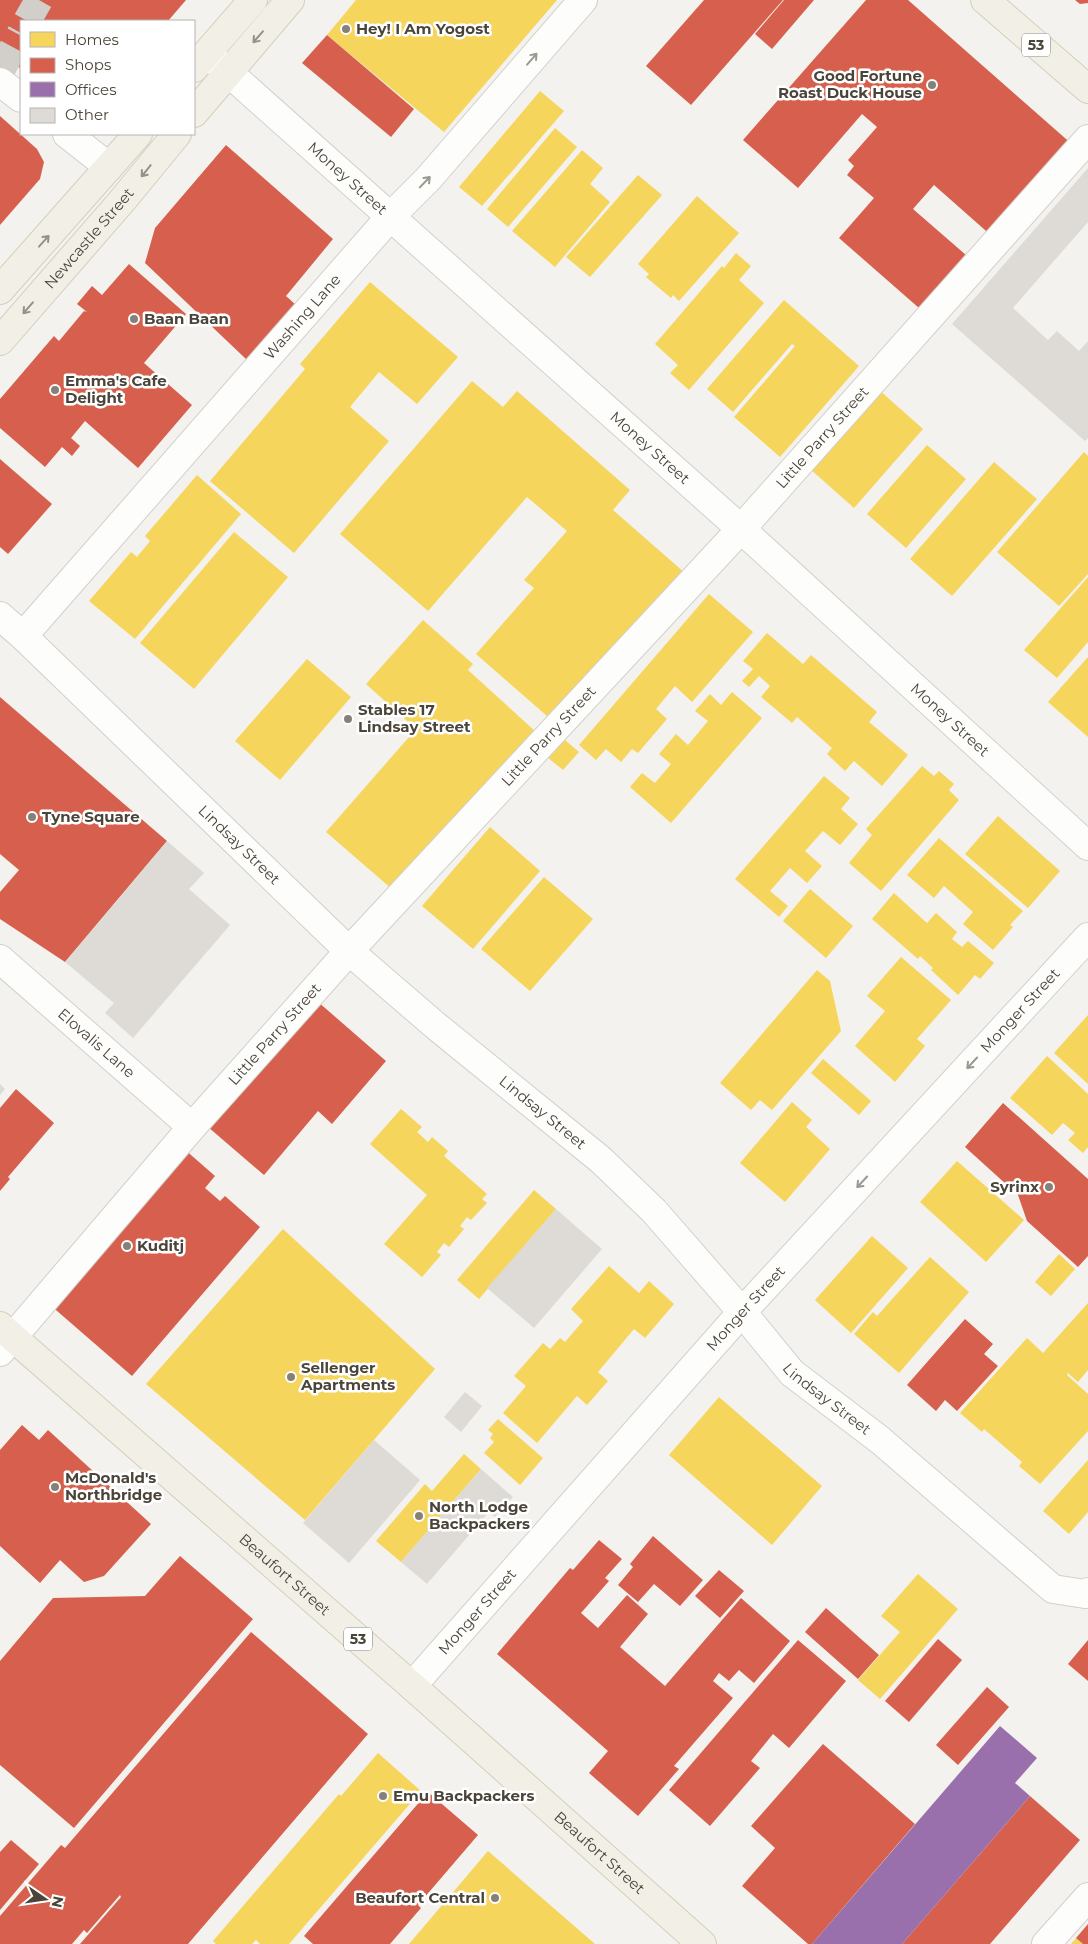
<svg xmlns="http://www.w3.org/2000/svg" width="1088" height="1944" font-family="Montserrat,sans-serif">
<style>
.homes{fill:#f6d55c}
.shops{fill:#d6604d}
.offices{fill:#9970ab}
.building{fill:#dedbd6}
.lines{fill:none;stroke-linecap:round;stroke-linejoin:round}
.highway-tunnel{stroke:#d2cfca;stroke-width:28;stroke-dasharray:28 14;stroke-linecap:butt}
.minor-casing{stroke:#d2d0cb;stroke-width:30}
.major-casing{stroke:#d6cebb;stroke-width:30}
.minor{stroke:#fdfdfc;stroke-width:28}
.major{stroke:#f2efe6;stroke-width:28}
.oneway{stroke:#969187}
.oneway2{stroke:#9b9791}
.poi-dot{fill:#868178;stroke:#fff;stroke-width:2}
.labels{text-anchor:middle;stroke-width:5;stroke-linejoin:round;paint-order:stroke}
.shield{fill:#fff;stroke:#817c74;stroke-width:1}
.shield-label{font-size:14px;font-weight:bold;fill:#4b4439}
.poi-label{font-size:15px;font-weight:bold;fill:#4b4439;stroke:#fff;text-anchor:start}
.street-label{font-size:15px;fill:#4b4439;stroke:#fff}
</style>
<rect width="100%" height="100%" fill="#f4f2ee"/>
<g class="homes">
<polygon points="356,0 557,0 444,132 327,35"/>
<polygon points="540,91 564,111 482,206 459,187"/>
<polygon points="555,128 577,147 508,227 487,209"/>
<polygon points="582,150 603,168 590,184 610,202 555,267 512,231"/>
<polygon points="638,175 662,195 590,277 566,257"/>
<polygon points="697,196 739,233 679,301 673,295 671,298 646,277 649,274 638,264"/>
<polygon points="736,253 751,266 739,280 764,303 689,390 670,373 678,365 655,344 722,266 724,268"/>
<polygon points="370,282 458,357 417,404 379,372 350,407 389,441 294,553 210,481 305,369 300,364"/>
<polygon points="784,300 859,366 780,457 734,417 795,346 792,344 733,412 707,389"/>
<polygon points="472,381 503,407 517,391 630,490 613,510 685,573 555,723 476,654 534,588 524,580 567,531 527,497 428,611 340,534"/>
<polygon points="878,389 923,429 854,508 809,468"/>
<polygon points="927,445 966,479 906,548 867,514"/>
<polygon points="1084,452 1088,456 1088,574 1059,606 997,552"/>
<polygon points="994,462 1037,499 952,596 910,559"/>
<polygon points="197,475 241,514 135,639 89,601 131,552 137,557 150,541 145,536"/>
<polygon points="234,532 288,577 194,689 140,643"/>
<polygon points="1088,577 1088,642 1057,678 1024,650"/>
<polygon points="709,594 753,632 692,702 675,686 656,709 667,719 638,753 632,749 621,762 606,749 596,760 579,745"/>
<polygon points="423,620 473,664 468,670 535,731 393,890 326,832 416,729 366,684"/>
<polygon points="767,633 803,664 811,655 877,712 869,722 908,755 882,786 854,761 845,771 827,754 832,748 797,717 792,723 761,697 770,686 759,676 749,687 742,681 753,669 743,661"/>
<polygon points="1088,657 1088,737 1048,702"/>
<polygon points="307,659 351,697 280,780 235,741"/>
<polygon points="732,692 762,718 671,823 630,787 642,773 655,783 671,764 659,754 676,734 688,745 708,721 695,711 710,694 721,705"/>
<polygon points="558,734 579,752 563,770 542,753"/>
<polygon points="922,766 934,776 939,771 954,784 949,790 959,800 881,891 849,863 872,835 866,829"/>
<polygon points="824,776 850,798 841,809 858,824 840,845 823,831 805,851 822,866 807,883 790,868 770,891 788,906 779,917 735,879"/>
<polygon points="998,816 1060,871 1028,908 965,854"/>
<polygon points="490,827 540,871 473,949 422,906"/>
<polygon points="939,838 1023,911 1010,925 1013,927 993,950 963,924 973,912 944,886 934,898 907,875"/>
<polygon points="544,877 593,919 530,991 481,949"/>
<polygon points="810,889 853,926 826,958 783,921"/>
<polygon points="894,893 927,923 936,913 957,932 952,939 962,947 968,941 994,963 980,979 975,975 958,995 931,970 933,968 920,956 918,959 872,919"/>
<polygon points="901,957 951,1000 917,1039 925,1046 895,1082 855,1046 885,1011 867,996"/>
<polygon points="817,970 830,981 841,1031 772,1110 760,1100 751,1110 720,1083"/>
<polygon points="1088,1015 1088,1084 1054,1053"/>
<polygon points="1047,1056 1088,1094 1088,1147 1083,1153 1068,1140 1075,1133 1063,1123 1052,1135 1010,1098"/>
<polygon points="823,1059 871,1101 859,1115 811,1073"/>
<polygon points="792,1102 812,1120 806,1127 830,1149 785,1202 740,1163"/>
<polygon points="401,1109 422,1127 417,1132 428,1142 432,1137 448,1151 444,1156 487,1194 482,1199 487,1203 471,1220 467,1217 460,1226 464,1229 449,1247 444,1243 437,1252 441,1255 422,1277 384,1244 427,1195 370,1144"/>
<polygon points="957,1161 1024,1220 986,1262 920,1202"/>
<polygon points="534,1190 556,1209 479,1299 457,1280"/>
<polygon points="283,1229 435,1369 305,1520 146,1384"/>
<polygon points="872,1236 908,1268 851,1333 815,1300"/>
<polygon points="1059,1254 1075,1269 1051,1296 1035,1282"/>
<polygon points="930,1257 969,1292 899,1373 854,1334 873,1312 877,1316"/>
<polygon points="609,1266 639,1293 649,1281 674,1304 645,1338 634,1329 598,1372 608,1381 587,1405 577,1396 537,1443 503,1413 526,1386 514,1376 543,1343 550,1349 560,1338 565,1342 583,1321 571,1309"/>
<polygon points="1088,1303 1088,1370 1078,1382 1068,1373 1067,1375 1088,1394 1088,1431 1040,1484 1019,1466 1022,1462 984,1429 982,1432 960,1413 1027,1338 1043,1353"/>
<polygon points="719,1397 822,1486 772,1545 669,1455"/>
<polygon points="498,1419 543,1458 520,1485 484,1453 494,1442 490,1438 493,1434 488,1430"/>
<polygon points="464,1454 481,1469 401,1562 376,1541 425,1484 432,1491"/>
<polygon points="1088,1460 1088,1512 1069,1534 1043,1511"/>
<polygon points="918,1574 958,1609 880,1699 858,1680 900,1632 881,1616"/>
<polygon points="378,1753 421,1791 289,1944 260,1944 256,1940 252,1944 216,1944 213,1941 339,1794 341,1796"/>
<polygon points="488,1851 595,1944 409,1944"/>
<polygon points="1076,1938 1083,1944 1071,1944"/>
</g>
<g class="shops">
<polygon points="0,0 186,0 168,21 21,21 21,69 0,51"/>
<polygon points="704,0 783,0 691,105 646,66"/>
<polygon points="784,0 814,0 772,49 755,34"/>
<polygon points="866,0 908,0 1074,146 994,238 934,185 913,209 974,262 927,315 839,238 874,198 847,175 854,166 848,160 877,127 862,114 798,188 743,140"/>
<polygon points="1075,0 1088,0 1088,3 1080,4"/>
<polygon points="327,35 414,109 391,137 302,63"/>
<polygon points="0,116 37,149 44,162 40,179 0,225"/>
<polygon points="226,145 333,239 286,296 296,305 247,360 145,263 155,228"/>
<polygon points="129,264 186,314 144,363 192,405 138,468 85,421 71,438 80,446 72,456 62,447 45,467 0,428 0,399 54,336 59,341 84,311 87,312 77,304 92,286 102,295"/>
<polygon points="0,459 52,504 8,554 0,547"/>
<polygon points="0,697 167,841 65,962 0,919 0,892 19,870 0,854"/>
<polygon points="317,1001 386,1061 332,1124 318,1111 264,1175 208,1127"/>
<polygon points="16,1089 54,1123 8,1177 10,1179 0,1191 0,1108"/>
<polygon points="1003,1103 1088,1179 1088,1256 1078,1267 1027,1221 1018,1195 965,1147"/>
<polygon points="183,1148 215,1176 205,1188 220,1201 225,1196 260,1227 132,1376 49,1304"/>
<polygon points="965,1319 993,1344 984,1354 998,1366 957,1411 945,1400 936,1411 907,1385"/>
<polygon points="22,1425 39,1440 48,1430 151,1524 104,1576 84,1582 60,1560 40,1583 0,1546 0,1450"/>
<polygon points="653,1536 703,1580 680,1606 654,1584 638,1602 618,1585 633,1567 630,1564"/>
<polygon points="599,1540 622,1559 605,1578 609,1581 581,1613 598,1628 627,1595 637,1604 648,1614 620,1647 665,1686 741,1598 790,1641 754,1683 739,1670 729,1681 719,1673 713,1681 733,1698 674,1766 679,1769 638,1816 589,1773 608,1751 497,1654 570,1568 573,1570"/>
<polygon points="180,1556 253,1619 74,1828 0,1765 0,1661 53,1598 145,1596"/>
<polygon points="719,1570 744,1591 720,1618 695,1596"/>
<polygon points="826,1608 879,1655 858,1679 805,1632"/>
<polygon points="251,1632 368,1734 188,1944 80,1944 121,1897 120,1895 87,1933 84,1930 72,1944 0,1944 0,1916 61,1845 65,1848"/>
<polygon points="938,1639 962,1660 909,1722 885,1701"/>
<polygon points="798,1640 846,1681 789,1748 773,1734 751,1761 760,1768 710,1826 669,1790"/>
<polygon points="1088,1640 1088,1681 1068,1664"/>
<polygon points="987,1687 1009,1707 958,1765 936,1745"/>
<polygon points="823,1744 915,1824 812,1944 808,1944 742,1886 775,1848 751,1826"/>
<polygon points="428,1792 478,1835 418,1905 421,1908 390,1944 313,1944 304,1936"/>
<polygon points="1030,1796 1080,1840 990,1944 902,1944"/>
<polygon points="11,1840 39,1864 0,1910 0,1852"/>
<polygon points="1088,1924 1088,1944 1083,1944 1076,1938"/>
</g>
<polygon class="offices" points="1000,1726 1037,1758 1015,1783 1030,1796 902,1944 812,1944"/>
<g class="building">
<polygon points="1088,168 1088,222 1013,308 1048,340 1057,331 1079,351 1088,341 1088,438 1085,441 952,324"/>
<polygon points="167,841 204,873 189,889 230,925 133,1038 105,1013 114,1003 65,962"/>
<polygon points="0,1084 5,1089 0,1095"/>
<polygon points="556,1209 602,1249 534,1328 487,1288"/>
<polygon points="465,1392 482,1406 461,1432 444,1417"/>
<polygon points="374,1440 420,1480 349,1563 303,1523"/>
<polygon points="481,1469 513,1497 495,1517 489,1512 427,1584 401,1562"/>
</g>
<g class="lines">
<g class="highway-tunnel">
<polyline points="27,21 39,0"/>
<polyline points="0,72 21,33"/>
</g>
<defs>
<g id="minor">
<path id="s1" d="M210 56 741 529 1088 846"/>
<polyline points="0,82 21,98"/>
<polyline points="67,134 109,167"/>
<path id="s2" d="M0 616 23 636 349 951 436 1026 601 1160 654 1211 742 1312 792 1373 880 1440 1053 1589 1085 1594 1088 1592"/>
<path id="s3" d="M23 636 390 217 428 179 583 0"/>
<path id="s4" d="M0 959 192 1127"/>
<path id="s5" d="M0 1352 192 1127 349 951 741 529 1088 139"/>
<path id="s6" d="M412 1686 742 1312 1088 937"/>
<polyline points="1046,1944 1088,1897"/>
</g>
<g id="major">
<polyline points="985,0 1088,89"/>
<polyline points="194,68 253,0"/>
<polyline points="194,113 290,0"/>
<polyline points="0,290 138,134"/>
<path id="s7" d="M0 341 121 202 177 134"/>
<path id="s8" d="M0 1326 412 1686 702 1944"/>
</g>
</defs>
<use href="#minor" class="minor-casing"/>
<use href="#major" class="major-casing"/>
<use href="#minor" class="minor"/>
<use href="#major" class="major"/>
</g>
<defs><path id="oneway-shaft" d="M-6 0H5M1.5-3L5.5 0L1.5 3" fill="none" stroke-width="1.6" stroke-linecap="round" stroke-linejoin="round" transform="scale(1.25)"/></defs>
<g class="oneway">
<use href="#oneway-shaft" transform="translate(258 37) rotate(131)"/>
<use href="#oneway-shaft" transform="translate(146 171) rotate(129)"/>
<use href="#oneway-shaft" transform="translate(44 241) rotate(-48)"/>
<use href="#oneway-shaft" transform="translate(28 308) rotate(131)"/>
</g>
<g class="oneway2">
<use href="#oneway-shaft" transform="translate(532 59) rotate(-49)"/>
<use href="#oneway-shaft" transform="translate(425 182) rotate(-46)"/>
<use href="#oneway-shaft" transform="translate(972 1063) rotate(133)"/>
<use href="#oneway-shaft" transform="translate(862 1182) rotate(133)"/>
</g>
<g class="poi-dot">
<circle cx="346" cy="29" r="5"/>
<circle cx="932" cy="85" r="5"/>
<circle cx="134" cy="319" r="5"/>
<circle cx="55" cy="390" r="5"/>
<circle cx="348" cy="719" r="5"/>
<circle cx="32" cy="817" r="5"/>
<circle cx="1049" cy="1187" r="5"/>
<circle cx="127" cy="1246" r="5"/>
<circle cx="291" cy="1377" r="5"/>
<circle cx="55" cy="1487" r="5"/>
<circle cx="419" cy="1516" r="5"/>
<circle cx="383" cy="1796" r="5"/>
<circle cx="495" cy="1898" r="5"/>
</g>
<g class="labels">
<g class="shield">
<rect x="1022" y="33.5" width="28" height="23" rx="4"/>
<rect x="344" y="1627.5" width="28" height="23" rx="4"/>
</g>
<g class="shield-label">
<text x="1036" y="50">53</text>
<text x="358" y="1644">53</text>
</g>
<g class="poi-label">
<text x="356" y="34">Hey! I Am Yogost</text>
<text x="922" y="81" text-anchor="end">Good Fortune<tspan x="922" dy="17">Roast Duck House</tspan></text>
<text x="144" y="324">Baan Baan</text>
<text x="65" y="386">Emma's Cafe<tspan x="65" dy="17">Delight</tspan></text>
<text x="358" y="715">Stables 17<tspan x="358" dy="17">Lindsay Street</tspan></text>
<text x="42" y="822">Tyne Square</text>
<text x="1039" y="1192" text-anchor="end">Syrinx</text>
<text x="137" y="1251">Kuditj</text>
<text x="301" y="1373">Sellenger<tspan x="301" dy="17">Apartments</tspan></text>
<text x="65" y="1483">McDonald's<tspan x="65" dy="17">Northbridge</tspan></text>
<text x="429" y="1512">North Lodge<tspan x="429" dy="17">Backpackers</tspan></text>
<text x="393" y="1801">Emu Backpackers</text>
<text x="485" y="1903" text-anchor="end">Beaufort Central</text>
</g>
<g class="street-label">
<text dy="5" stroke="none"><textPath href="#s1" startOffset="184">Money Street</textPath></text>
<text dy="5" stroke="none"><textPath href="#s7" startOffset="136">Newcastle Street</textPath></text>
<text dy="5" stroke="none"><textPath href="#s3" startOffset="424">Washing Lane</textPath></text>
<text dy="5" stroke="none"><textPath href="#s5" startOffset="1230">Little Parry Street</textPath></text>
<text dy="5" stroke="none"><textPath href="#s1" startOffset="589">Money Street</textPath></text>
<text dy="5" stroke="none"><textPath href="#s1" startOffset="994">Money Street</textPath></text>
<text dy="5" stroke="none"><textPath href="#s5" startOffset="825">Little Parry Street</textPath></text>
<text dy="5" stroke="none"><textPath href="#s2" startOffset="331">Lindsay Street</textPath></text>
<text dy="5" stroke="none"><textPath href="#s6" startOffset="909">Monger Street</textPath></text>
<text dy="5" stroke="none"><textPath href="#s5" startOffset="420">Little Parry Street</textPath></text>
<text dy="5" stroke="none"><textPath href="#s4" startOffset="128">Elovalis Lane</textPath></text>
<text dy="5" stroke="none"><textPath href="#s2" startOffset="736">Lindsay Street</textPath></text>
<text dy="5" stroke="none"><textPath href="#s6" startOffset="504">Monger Street</textPath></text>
<text dy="5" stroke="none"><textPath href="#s2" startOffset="1141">Lindsay Street</textPath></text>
<text dy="5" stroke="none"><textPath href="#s8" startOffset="378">Beaufort Street</textPath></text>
<text dy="5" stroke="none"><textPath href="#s6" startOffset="99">Monger Street</textPath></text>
<text dy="5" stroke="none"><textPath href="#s8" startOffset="798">Beaufort Street</textPath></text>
</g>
</g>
<rect x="20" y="20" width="175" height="115" fill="#ffffff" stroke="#b7b4b0"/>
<rect x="30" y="32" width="25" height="15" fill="#f6d55c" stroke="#b7b4b0"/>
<text x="65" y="45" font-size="15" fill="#4b4439">Homes</text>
<rect x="30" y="58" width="25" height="15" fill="#d6604d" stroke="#b7b4b0"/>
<text x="65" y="70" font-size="15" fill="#4b4439">Shops</text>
<rect x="30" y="82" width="25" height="15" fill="#9970ab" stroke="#b7b4b0"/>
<text x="65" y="95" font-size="15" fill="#4b4439">Offices</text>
<rect x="30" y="108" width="25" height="15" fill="#dedbd6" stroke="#b7b4b0"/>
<text x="65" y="120" font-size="15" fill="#4b4439">Other</text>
<g transform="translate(45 1899) rotate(103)" stroke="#ffffff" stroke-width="4" paint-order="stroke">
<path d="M0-4L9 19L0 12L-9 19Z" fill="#4b4439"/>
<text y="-8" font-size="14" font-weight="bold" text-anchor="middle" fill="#4b4439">N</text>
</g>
</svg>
